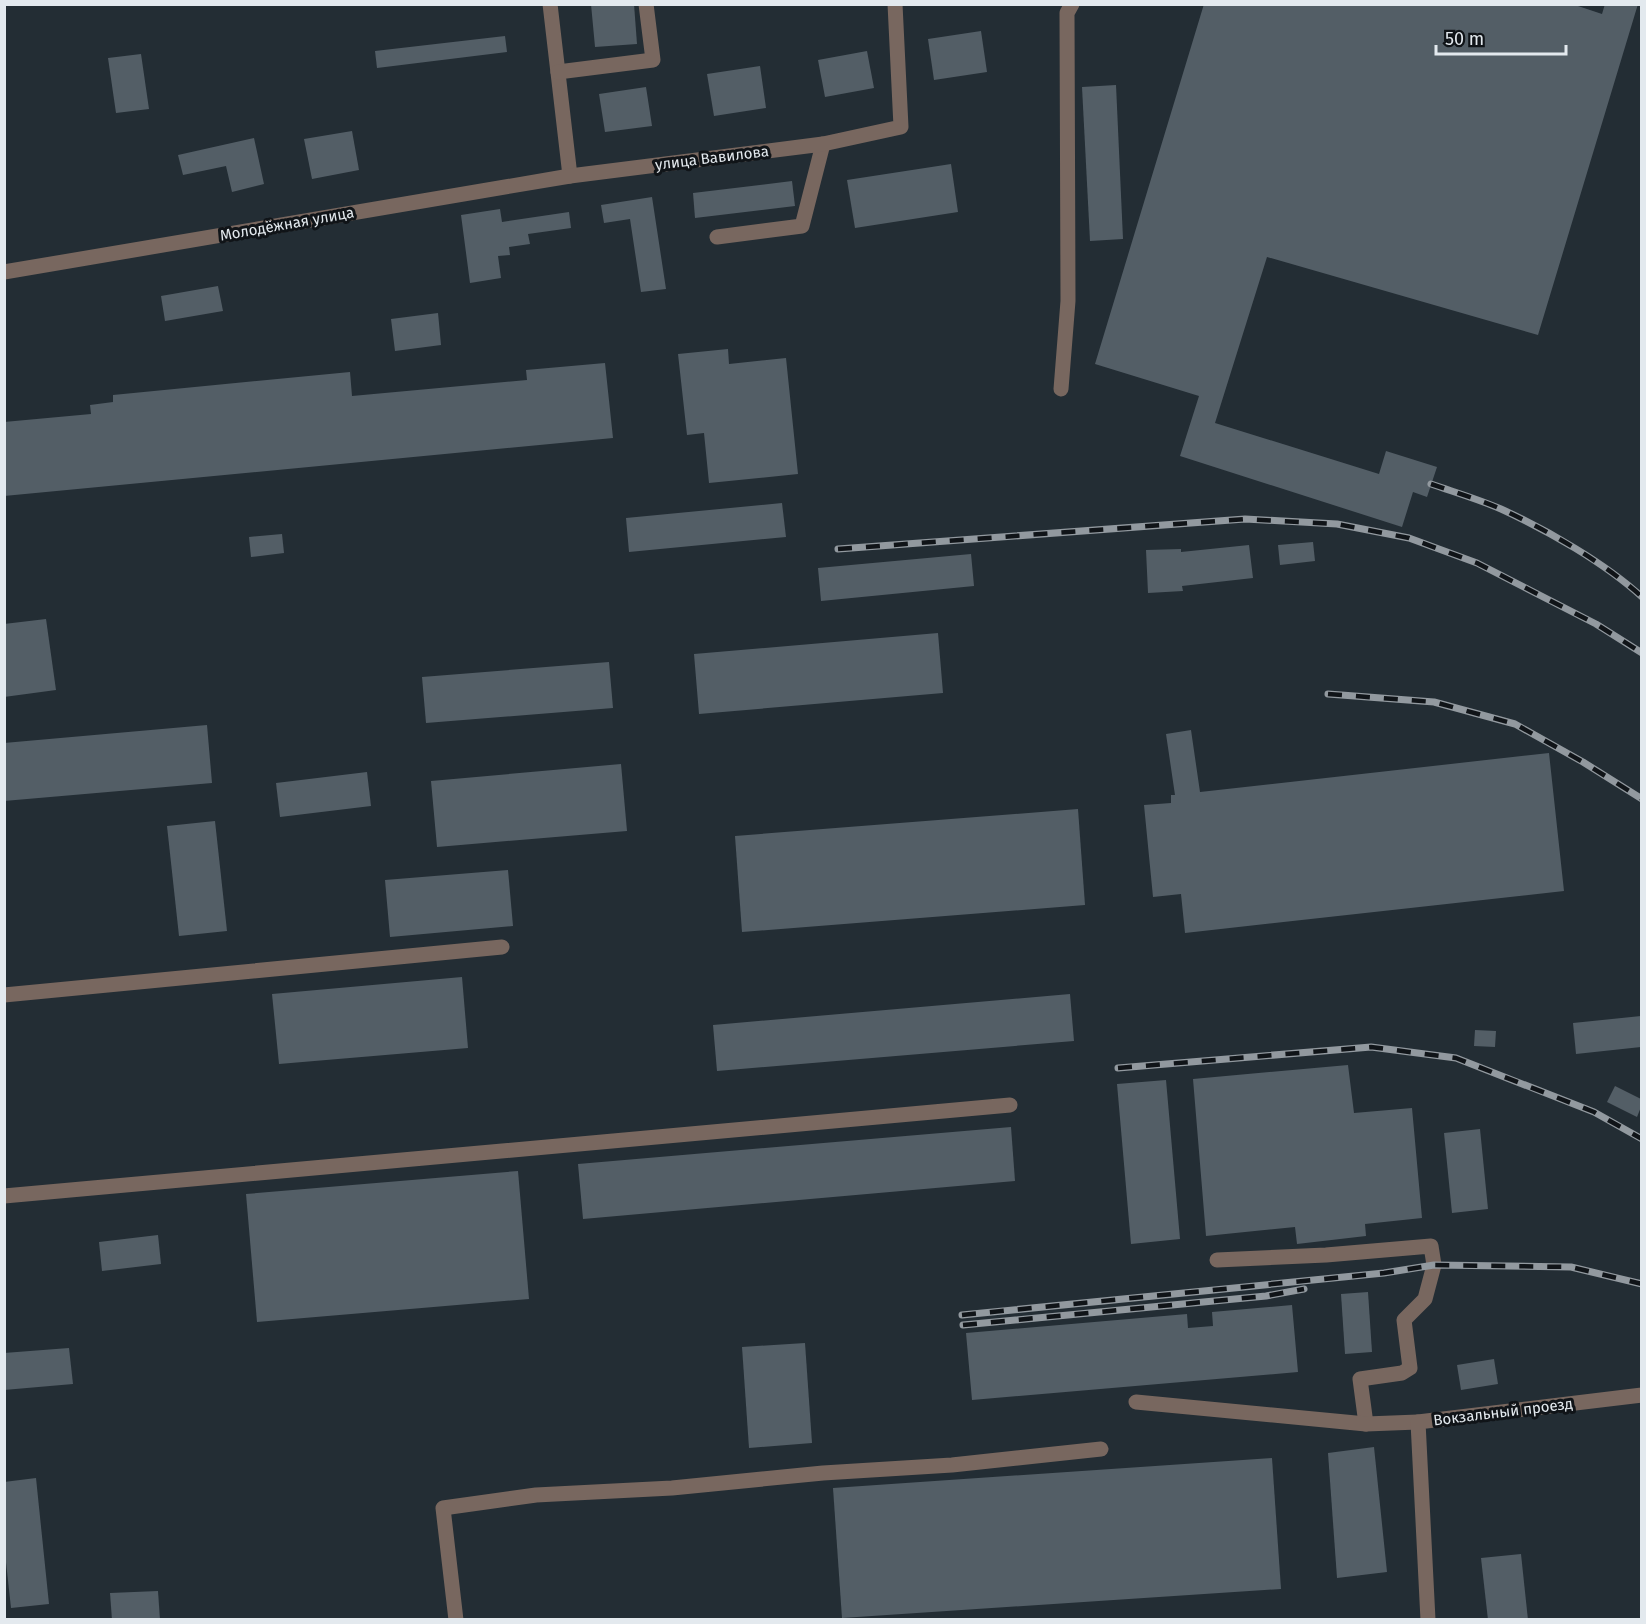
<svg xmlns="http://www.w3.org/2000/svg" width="1646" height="1624" font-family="'Fira Sans',sans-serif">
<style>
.building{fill:#535e66}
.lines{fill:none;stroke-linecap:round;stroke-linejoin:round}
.minor{stroke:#78675f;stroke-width:15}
.rail-casing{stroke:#92999f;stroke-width:7}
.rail{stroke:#101418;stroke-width:4.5;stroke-dasharray:14;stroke-linecap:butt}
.labels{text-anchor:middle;stroke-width:6;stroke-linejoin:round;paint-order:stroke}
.street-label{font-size:15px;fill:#e3e9ee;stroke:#101418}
</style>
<rect width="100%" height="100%" fill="#232d34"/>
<g class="building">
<polygon points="591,4 634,4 637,44 595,47"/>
<polygon points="1204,4 1572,4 1602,14 1605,4 1638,4 1538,335 1267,257 1215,423 1379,474 1386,451 1437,467 1427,497 1413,492 1402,527 1180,456 1199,396 1095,364"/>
<polygon points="981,31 987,72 934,80 928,39"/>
<polygon points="505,36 507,52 377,68 375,51"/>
<polygon points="867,51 874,88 825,97 818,60"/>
<polygon points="141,54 149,109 116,113 108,58"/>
<polygon points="760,66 766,108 714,116 707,74"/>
<polygon points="1116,85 1123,239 1090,241 1082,87"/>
<polygon points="646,87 652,126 605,132 599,94"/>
<polygon points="352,131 359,170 312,179 304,139"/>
<polygon points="254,138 264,184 232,192 226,166 183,175 178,155"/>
<polygon points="951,164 958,212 855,228 847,180"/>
<polygon points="792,181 795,206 695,218 693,193"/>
<polygon points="652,197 666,289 641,292 630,219 604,223 601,205"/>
<polygon points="500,209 502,222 569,212 571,228 528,234 530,244 509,247 510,255 498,256 501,278 470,283 461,215"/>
<polygon points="218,286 223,311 165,321 161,296"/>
<polygon points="438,313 441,345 395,351 391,319"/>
<polygon points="728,349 729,364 786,358 798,474 709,483 704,433 687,435 678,354"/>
<polygon points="605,363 613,438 4,496 4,422 91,414 90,405 113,402 113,395 350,372 352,396 527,380 526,370"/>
<polygon points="782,503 786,537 629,552 626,518"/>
<polygon points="282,534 284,553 251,557 249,537"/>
<polygon points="1313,542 1315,561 1280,565 1278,545"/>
<polygon points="1249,545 1253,578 1182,586 1183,591 1148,593 1146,550 1181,549 1181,552"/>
<polygon points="971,554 974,586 821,601 818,568"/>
<polygon points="46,619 56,690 4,697 4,624"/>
<polygon points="938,633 943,693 699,714 694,654"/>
<polygon points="609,662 613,708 426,723 422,677"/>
<polygon points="207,725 212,783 4,801 4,743"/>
<polygon points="1191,730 1200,792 1549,753 1564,891 1185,933 1181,894 1153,897 1144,805 1171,803 1171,795 1175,795 1166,734"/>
<polygon points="621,764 627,831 437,847 431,781"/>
<polygon points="367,772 371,806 280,817 276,783"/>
<polygon points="1078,809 1085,905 742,932 735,836"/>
<polygon points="215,821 227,931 179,936 167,826"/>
<polygon points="508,870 513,926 390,937 385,880"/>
<polygon points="462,977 468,1048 279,1064 272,994"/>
<polygon points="1070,994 1074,1041 717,1071 713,1025"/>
<polygon points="1641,1016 1641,1047 1576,1054 1573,1023"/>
<polygon points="1475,1030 1496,1031 1495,1047 1474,1046"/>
<polygon points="1348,1065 1354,1113 1412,1108 1422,1218 1365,1224 1366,1236 1297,1244 1295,1227 1206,1236 1193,1079"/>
<polygon points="1166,1080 1180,1239 1131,1244 1117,1084"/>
<polygon points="1615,1086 1641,1099 1641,1107 1637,1117 1607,1102"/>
<polygon points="1011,1127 1015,1181 583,1219 578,1164"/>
<polygon points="1480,1129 1488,1209 1452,1213 1444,1133"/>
<polygon points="518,1171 529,1299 257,1322 246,1194"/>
<polygon points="158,1235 161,1264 102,1271 99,1242"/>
<polygon points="1368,1292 1372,1352 1345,1354 1341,1294"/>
<polygon points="1292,1305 1298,1372 972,1400 966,1333 1187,1314 1188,1328 1213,1326 1212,1312"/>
<polygon points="805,1343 812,1443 749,1448 742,1347"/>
<polygon points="69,1348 73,1384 4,1390 4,1353"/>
<polygon points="1494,1359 1498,1384 1461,1390 1457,1365"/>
<polygon points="1374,1447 1387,1572 1337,1578 1328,1453"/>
<polygon points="1272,1458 1281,1589 842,1618 833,1488"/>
<polygon points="36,1478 49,1604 11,1608 4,1544 4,1482"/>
<polygon points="1521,1554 1528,1620 1488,1620 1481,1558"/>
<polygon points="158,1591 160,1620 112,1620 110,1593"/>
</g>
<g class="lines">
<g class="minor">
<polyline points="550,4 570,176"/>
<polyline points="558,72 653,60 646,4"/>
<polyline points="717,237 802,226 823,144"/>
<polyline points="4,272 570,176 823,144 901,127 895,4"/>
<polyline points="1061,389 1068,301 1067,13 1072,4"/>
<polyline points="4,995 502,947"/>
<polyline points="4,1196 1010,1105"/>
<polyline points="1217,1260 1326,1255 1431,1246 1434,1265 1425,1299 1404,1320 1410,1368 1402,1373 1360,1379 1366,1424"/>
<polyline points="1136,1402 1366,1424 1418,1422"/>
<polyline points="456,1620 443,1508 536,1495 672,1488 823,1473 952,1465 1101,1449"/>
<polyline points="1428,1620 1418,1422 1642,1395"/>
</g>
<defs>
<g id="rail">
<path d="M1431 484C1454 492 1478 499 1501 509 1547 530 1605 563 1642 597"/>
<polyline points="838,549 1245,519 1337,524 1409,538 1477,563 1596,624 1642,653"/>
<polyline points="1328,694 1434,702 1515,724 1583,762 1642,799"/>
<polyline points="1118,1068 1371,1047 1456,1058 1594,1112 1642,1139"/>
<polyline points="962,1315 1384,1273 1434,1265 1571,1267 1642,1284"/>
<polyline points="963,1325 1266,1296 1304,1289"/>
</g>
</defs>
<use href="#rail" class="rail-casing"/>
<use href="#rail" class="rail"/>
</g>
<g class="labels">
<g class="street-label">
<text transform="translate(712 158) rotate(-7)" y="5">улица Вавилова</text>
<text transform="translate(287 224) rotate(-10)" y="5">Молодёжная улица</text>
<text transform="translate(1503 1412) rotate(-7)" y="5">Вокзальный проезд</text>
</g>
</g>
<rect width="1646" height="1624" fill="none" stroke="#e3e9ee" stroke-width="12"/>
<path d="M1436 45v9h130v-9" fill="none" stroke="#e3e9ee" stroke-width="3"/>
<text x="1445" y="45" font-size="18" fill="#e3e9ee" stroke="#101418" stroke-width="4.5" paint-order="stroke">50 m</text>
</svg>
